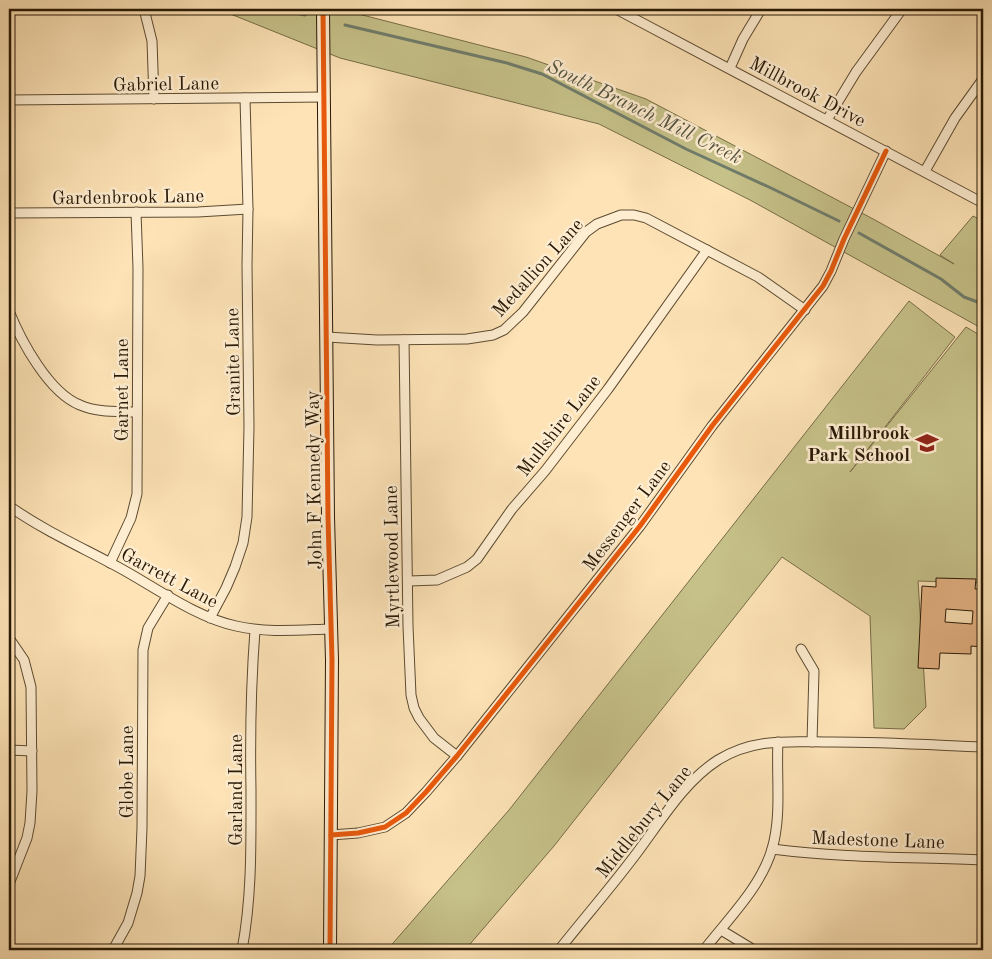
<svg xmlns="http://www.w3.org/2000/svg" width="992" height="959" font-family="'Old Standard TT',serif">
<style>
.green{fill:#c6c189;stroke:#776c47}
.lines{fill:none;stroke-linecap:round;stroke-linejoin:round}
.stream{stroke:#6f7c6b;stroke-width:3}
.building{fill:#e5b283;stroke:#281805;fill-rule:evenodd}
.street-casing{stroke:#5d4b31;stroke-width:11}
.secondary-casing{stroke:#281805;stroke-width:14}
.street{stroke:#feedd0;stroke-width:9}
.secondary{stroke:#feedd0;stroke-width:12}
.cycleway-casing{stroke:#feedd0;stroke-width:8}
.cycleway{stroke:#e8590c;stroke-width:5}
.labels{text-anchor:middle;stroke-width:5;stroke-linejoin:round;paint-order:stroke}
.street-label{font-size:19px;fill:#281805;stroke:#feedd0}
.poi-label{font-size:19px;font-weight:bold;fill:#281805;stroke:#feedd0;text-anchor:end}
.water-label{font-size:20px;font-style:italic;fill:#525240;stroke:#feedd0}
</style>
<rect width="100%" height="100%" fill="#fde3b6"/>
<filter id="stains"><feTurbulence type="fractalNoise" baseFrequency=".004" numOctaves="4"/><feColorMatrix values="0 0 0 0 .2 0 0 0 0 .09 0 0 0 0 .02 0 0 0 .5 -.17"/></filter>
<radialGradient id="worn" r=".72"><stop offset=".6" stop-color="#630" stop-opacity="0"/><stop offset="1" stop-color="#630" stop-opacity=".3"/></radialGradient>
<g class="green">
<polygon points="218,9 339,9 526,57 646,99 875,220 954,264 940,255 973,216 983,221 983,329 750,200 599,124 340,58"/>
<polygon points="909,301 955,337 850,472 966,327 983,337 983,583 918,581 926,707 904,729 874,728 870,616 782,557 554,846 465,950 387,950 509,810"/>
</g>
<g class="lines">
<g class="stream">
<polyline points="278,9 305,15"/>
<polyline points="345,25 507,63 542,74 686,149 771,188 839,221"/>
<polyline points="859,233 941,279 964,297 983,304"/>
</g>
</g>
<path class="building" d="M936 578 976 579 975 589H983V647L971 646V654L940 653 939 669 918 668 922 586 936 587ZM946 609 973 611 972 624 945 622Z"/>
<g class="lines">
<defs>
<g id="street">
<polyline points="144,9 152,41 154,99"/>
<polyline points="616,9 983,203"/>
<polyline points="730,68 743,39 761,9"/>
<polyline points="9,100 324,97"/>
<polyline points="827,120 856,72 902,9"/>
<polyline points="925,171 955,118 983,79"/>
<polyline points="9,213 198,212 248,209"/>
<path d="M9 311C21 341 49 393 80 405 98 413 118 411 137 412"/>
<polyline points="327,337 377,340 467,339 493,335 504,330 523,312 586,232 597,224 621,215 634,215 646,218 758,277 805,310"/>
<polyline points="404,340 408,626 411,695 414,708 419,718 434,738 457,756"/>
<path d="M9 506C43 530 81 547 118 567 155 587 195 617 236 626 266 633 299 630 330 629"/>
<polyline points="110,563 131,518 137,494 138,268 136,212"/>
<polyline points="409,581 437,580 467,567 477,559 512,509 545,471 608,389 707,250"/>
<polyline points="210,618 226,588 235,567 243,543 247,517 249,427 247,265 248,209 245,98"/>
<polyline points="9,638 24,660 31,687 32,791 30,823 27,838 9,884"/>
<polyline points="801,649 814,671 812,742"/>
<polyline points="9,750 32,751"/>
<polyline points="331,835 358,833 385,827 406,813 426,792 457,756 640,526 712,426 823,286 831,271 844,239 886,151"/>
<path d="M772 849C842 858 913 857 983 860"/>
<polyline points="721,930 754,950"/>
<polyline points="113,950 128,923 137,893 140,876 142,828 143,650 148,628 168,595"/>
<path d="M242 950C252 897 251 844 251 790 250 737 251 683 255 630"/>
<path d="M559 950C585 917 614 884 639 850 662 819 685 781 718 760 755 737 792 742 832 742 883 742 933 745 983 747"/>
<path d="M704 950C728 919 761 887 772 849 782 815 776 777 778 742"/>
</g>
<polyline id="secondary" points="323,9 328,517 332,660 330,950"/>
</defs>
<use href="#street" class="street-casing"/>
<use href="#secondary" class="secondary-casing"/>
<use href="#street" class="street"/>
<use href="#secondary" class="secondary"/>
<defs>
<g id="cycleway">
<polyline points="323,9 328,517 332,660 330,950"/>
<polyline points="331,835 358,833 385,827 406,813 426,792 457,756 640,526 712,426 823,286 831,271 844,239 886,151"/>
</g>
</defs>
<use href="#cycleway" class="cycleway-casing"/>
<use href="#cycleway" class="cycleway"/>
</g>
<defs>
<symbol id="school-bare" viewBox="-9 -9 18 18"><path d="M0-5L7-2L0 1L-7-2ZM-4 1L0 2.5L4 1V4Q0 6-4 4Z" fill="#8f2418" stroke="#feedd0" stroke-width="2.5" paint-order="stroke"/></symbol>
</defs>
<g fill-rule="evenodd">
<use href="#school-bare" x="911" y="427" width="32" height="32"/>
</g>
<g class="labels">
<g class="street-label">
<text transform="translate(166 83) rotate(-1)" y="7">Gabriel Lane</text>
<text transform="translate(808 91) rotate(28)" y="7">Millbrook Drive</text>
<text transform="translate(128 196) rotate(-1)" y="7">Gardenbrook Lane</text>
<text transform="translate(537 267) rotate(-48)" y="7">Medallion Lane</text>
<text transform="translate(232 362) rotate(-91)" y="7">Granite Lane</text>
<text transform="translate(121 390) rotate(-90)" y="7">Garnet Lane</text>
<text transform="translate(558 425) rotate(-52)" y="7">Mullshire Lane</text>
<text transform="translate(313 480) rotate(-91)" y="7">John F Kennedy Way</text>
<text transform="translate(626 515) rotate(-53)" y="7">Messenger Lane</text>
<text transform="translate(391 557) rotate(-91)" y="7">Myrtlewood Lane</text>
<text transform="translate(170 577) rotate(28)" y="7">Garrett Lane</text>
<text transform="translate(126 772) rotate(-90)" y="7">Globe Lane</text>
<text transform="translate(235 790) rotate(-90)" y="7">Garland Lane</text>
<text transform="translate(643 821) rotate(-51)" y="7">Middlebury Lane</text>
<text transform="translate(878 839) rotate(2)" y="7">Madestone Lane</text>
</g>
<g class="poi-label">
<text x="910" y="439">Millbrook<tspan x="910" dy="22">Park School</tspan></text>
</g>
<g class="water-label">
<text transform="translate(645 111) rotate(26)" y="7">South Branch Mill Creek</text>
</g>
</g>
<rect width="992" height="959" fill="none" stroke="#fde3b6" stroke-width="30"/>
<rect x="10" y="10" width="972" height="939" fill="none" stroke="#281805" stroke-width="2.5"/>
<rect x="15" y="15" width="962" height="929" fill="none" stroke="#281805"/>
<rect width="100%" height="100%" filter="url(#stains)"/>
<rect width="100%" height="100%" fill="url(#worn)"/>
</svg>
